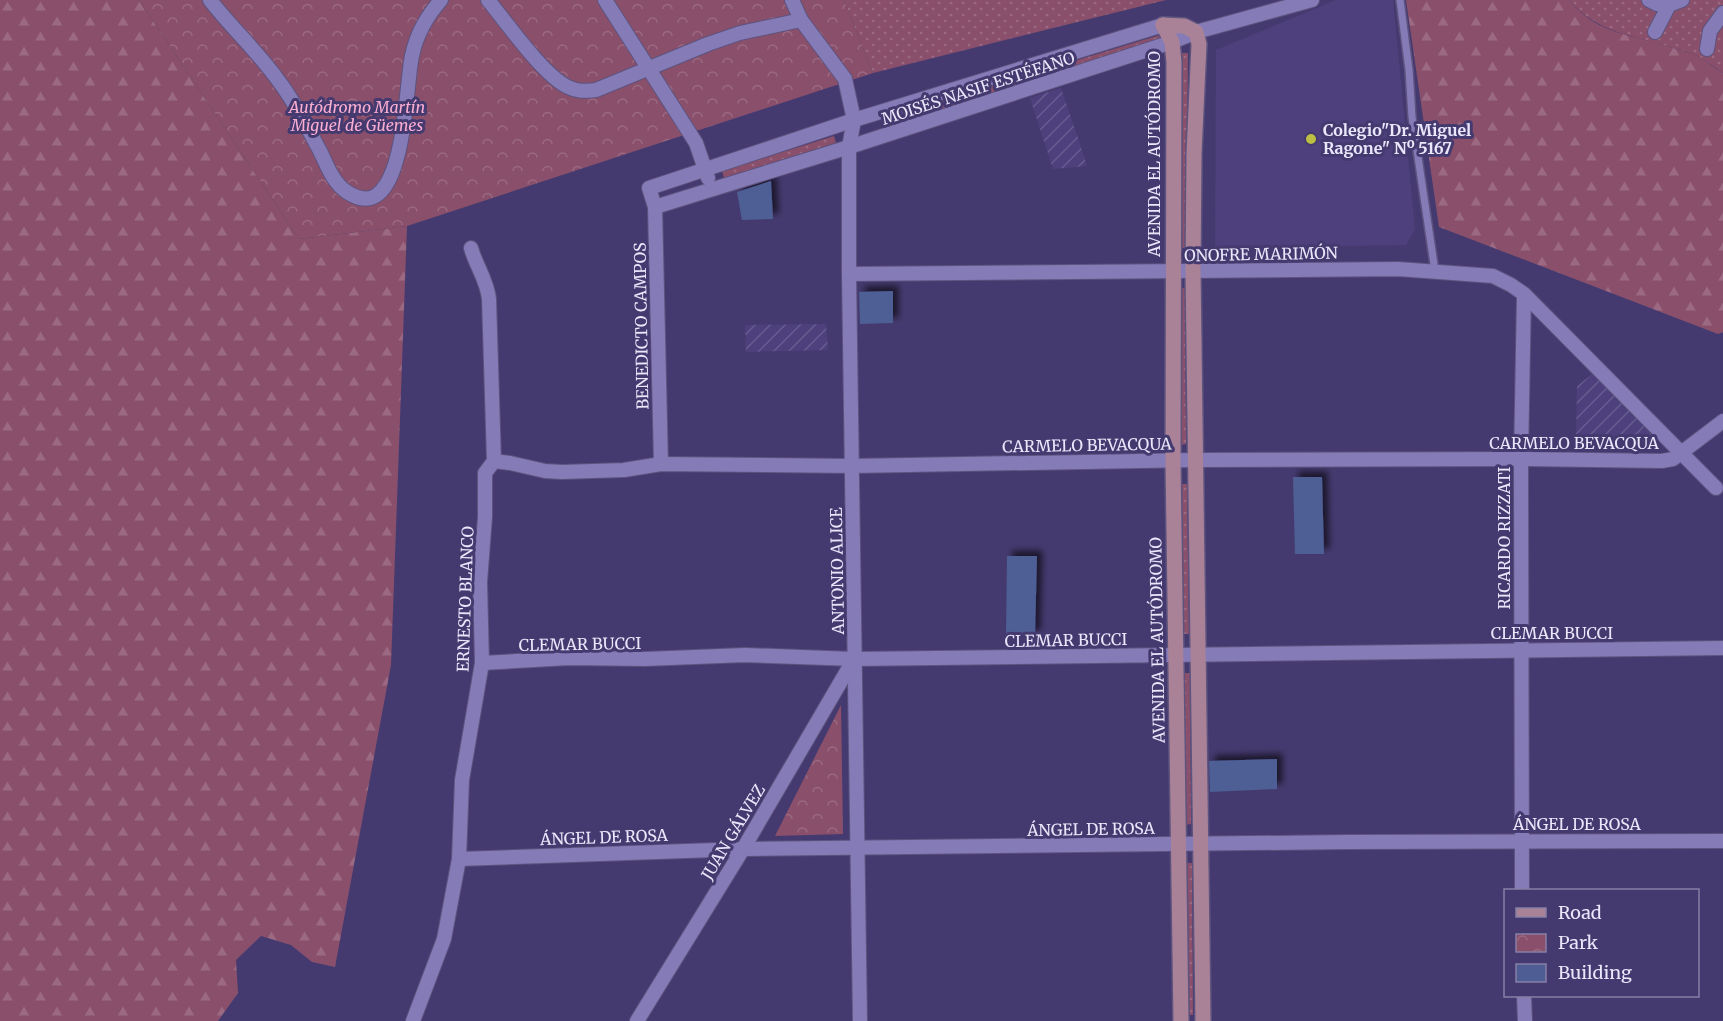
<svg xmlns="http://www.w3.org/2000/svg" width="1723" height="1021" font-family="Merriweather,serif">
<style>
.built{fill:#4d407d}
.industrial{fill:url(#industrial-furrows)}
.grass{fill:url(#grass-dots)}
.forest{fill:url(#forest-firs)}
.park{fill:url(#park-crowns)}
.building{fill:#4e5e94;filter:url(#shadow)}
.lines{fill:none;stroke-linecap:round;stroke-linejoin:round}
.lane-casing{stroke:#5d537e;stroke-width:10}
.street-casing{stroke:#5d537e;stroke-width:16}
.secondary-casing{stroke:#5d537e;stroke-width:18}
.lane{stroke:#857bb7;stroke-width:7}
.street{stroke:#857bb7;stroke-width:14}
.secondary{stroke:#a98298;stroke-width:15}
.poi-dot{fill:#bcbf44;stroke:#453a6f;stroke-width:2}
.labels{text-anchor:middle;stroke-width:6;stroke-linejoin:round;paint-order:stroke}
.street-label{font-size:16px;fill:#eae7fb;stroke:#453a6f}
.park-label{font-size:16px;font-style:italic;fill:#fcaed2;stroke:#453a6f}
.poi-label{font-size:16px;font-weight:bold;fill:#eae7fb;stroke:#453a6f;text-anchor:start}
</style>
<defs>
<pattern id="industrial-furrows" width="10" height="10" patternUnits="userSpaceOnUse" patternTransform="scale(1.5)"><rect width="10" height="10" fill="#4d407d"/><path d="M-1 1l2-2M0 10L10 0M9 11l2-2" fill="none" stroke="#675c90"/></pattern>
<pattern id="grass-dots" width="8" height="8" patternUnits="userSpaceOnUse" patternTransform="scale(1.5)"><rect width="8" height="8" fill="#8a506b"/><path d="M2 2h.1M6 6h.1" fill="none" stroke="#9b6981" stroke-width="1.8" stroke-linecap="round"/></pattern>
<pattern id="forest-firs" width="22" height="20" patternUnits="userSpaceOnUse" patternTransform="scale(1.5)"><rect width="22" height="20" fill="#8a506b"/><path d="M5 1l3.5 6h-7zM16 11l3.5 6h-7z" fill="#9b6981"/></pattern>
<pattern id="park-crowns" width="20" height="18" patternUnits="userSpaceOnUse" patternTransform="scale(1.5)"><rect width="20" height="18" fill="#8a506b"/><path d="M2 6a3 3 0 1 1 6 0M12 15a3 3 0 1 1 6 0" fill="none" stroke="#9b6981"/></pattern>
<filter id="shadow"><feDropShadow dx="5.5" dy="-5.5" stdDeviation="3" flood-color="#0009"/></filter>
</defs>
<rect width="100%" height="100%" fill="#453a6f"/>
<polygon class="built" points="1336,0 1393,0 1415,229 1406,245 1215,248 1216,50"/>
<g class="industrial">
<polygon points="1061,88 1078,138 1087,166 1053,169 1030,98"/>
<polygon points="826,324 828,350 746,352 745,325"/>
<polygon points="1595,372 1658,439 1576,438 1577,386"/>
</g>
<g class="grass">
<polygon points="844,0 1166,0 873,73"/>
<path d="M1569 0H1723V73C1715 68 1708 62 1700 57 1692 53 1682 50 1673 48 1634 35 1598 34 1569 0Z"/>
<polygon points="1160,35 1162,43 884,128 881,120"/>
<polygon points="1182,53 1188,53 1186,248 1180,248"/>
<polygon points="834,136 836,143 724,178 722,171"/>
<polygon points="1179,288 1185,288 1186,444 1180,445"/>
<polygon points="1181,484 1187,484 1189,634 1183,634"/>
<polygon points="1183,673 1190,673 1191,824 1185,825"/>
<polygon points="1186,863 1192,863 1193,1015 1187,1015"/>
</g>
<g class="forest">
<polygon points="0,0 139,0 299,239 407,226 391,665 335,967 312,962 291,945 261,936 236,960 238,993 218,1021 0,1021"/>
<path d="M1406 0H1569C1598 36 1634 34 1673 48 1681 50 1692 53 1700 57 1708 62 1714 68 1723 73V332L1718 334 1439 227Z"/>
</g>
<g class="park">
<polygon points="139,0 844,0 873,73 407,226 299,239"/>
<polygon points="841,705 843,834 775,836"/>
</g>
<g class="building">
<polygon points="771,181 773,219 742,220 737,192"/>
<polygon points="893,291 893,323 860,324 859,292"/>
<polygon points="1293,477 1322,477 1324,554 1295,554"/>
<polygon points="1007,556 1037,556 1035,636 1006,636"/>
<polygon points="1277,759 1277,789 1210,792 1209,761"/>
</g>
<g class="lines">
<defs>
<polyline id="lane" points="1400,0 1409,70 1412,117 1435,271"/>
<g id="street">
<path d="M210 0C230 26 255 49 275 76 293 99 306 125 320 151 327 165 333 183 347 192 406 231 405 85 412 56 416 36 427 16 441 0"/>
<path d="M488 0C507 23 543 75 568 87 578 92 585 91 596 90L708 44 740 33 801 20 845 79 854 120 849 147V274L860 1021"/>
<polyline points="605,0 696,143 708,178"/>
<polyline points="792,0 801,20"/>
<polyline points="1649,0 1657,4 1669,5"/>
<polyline points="1655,32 1669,5 1682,0"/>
<polyline points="1707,49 1710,31 1723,13"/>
<polyline points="655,207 849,147 1172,42 1196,32 1312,0"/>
<polyline points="849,274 1398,269 1493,276 1511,285 1524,294 1716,488"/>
<polyline points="494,461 510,463 545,471 562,472 624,470 661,464 852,466 1195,460 1521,459 1662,461 1673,459 1723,421"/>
<polyline points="661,464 655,207 649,188 854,120 1163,25"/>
<polyline points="482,663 569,658 645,659 745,655 854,659 1723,648"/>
<polyline points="459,859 743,849 1346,842 1723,841"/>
<polyline points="1522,890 1521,459 1524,294"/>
<polyline points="1524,996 1525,1021"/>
<path d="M413 1021 444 939 459 859 462 780 482 663 480 582 485 517V473L494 461 489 299C487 280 476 266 471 248"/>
<polyline points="637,1021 743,849 854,659"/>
</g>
<g id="secondary">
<polyline points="1163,25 1184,26 1196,32 1199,44 1194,153 1193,270 1203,1021"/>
<polyline points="1163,25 1172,42 1174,62 1173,460 1181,1021"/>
</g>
</defs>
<use href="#lane" class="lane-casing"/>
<use href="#street" class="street-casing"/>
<use href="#secondary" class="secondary-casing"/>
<use href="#lane" class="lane"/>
<use href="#street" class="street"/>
<use href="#secondary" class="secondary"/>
</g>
<circle class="poi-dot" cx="1311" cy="139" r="6"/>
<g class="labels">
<g class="street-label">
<text transform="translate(978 88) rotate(-18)" y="6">MOISÉS NASIF ESTÉFANO</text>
<text transform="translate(1154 154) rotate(-90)" y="6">AVENIDA EL AUTÓDROMO</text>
<text transform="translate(1261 254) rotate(-1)" y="6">ONOFRE MARIMÓN</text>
<text transform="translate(641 326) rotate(-91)" y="6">BENEDICTO CAMPOS</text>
<text x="1574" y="449">CARMELO BEVACQUA</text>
<text transform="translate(1087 445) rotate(-1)" y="6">CARMELO BEVACQUA</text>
<text transform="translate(1504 538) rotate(-90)" y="6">RICARDO RIZZATI</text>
<text transform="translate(837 571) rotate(-91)" y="6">ANTONIO ALICE</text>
<text transform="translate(465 599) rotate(-88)" y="6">ERNESTO BLANCO</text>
<text x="1552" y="639">CLEMAR BUCCI</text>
<text transform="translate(1066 640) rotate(-1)" y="6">CLEMAR BUCCI</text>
<text transform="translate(1157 640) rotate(-91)" y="6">AVENIDA EL AUTÓDROMO</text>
<text transform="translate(580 644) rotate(-1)" y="6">CLEMAR BUCCI</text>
<text x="1577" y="830">ÁNGEL DE ROSA</text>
<text transform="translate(1091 829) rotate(-1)" y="6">ÁNGEL DE ROSA</text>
<text transform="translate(733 832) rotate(-59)" y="6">JUAN GÁLVEZ</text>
<text transform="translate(604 837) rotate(-2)" y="6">ÁNGEL DE ROSA</text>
</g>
<g class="park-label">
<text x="357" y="113">Autódromo Martín<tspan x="357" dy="18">Miguel de Güemes</tspan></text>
</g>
<g class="poi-label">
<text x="1323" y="136">Colegio"Dr. Miguel<tspan x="1323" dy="18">Ragone" Nº 5167</tspan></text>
</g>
</g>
<rect x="1504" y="889" width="195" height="108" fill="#453a6f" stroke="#877fa7" stroke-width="1.5"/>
<rect x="1516" y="908" width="30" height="9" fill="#a98298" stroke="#877fa7" stroke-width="1.5"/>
<text x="1558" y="919" font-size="18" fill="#eae7fb">Road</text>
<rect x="1516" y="934" width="30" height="18" fill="url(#park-crowns)" stroke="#877fa7" stroke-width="1.5"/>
<text x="1558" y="949" font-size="18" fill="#eae7fb">Park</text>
<rect x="1516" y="964" width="30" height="18" fill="#4e5e94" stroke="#877fa7" stroke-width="1.5"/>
<text x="1558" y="979" font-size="18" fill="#eae7fb">Building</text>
</svg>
